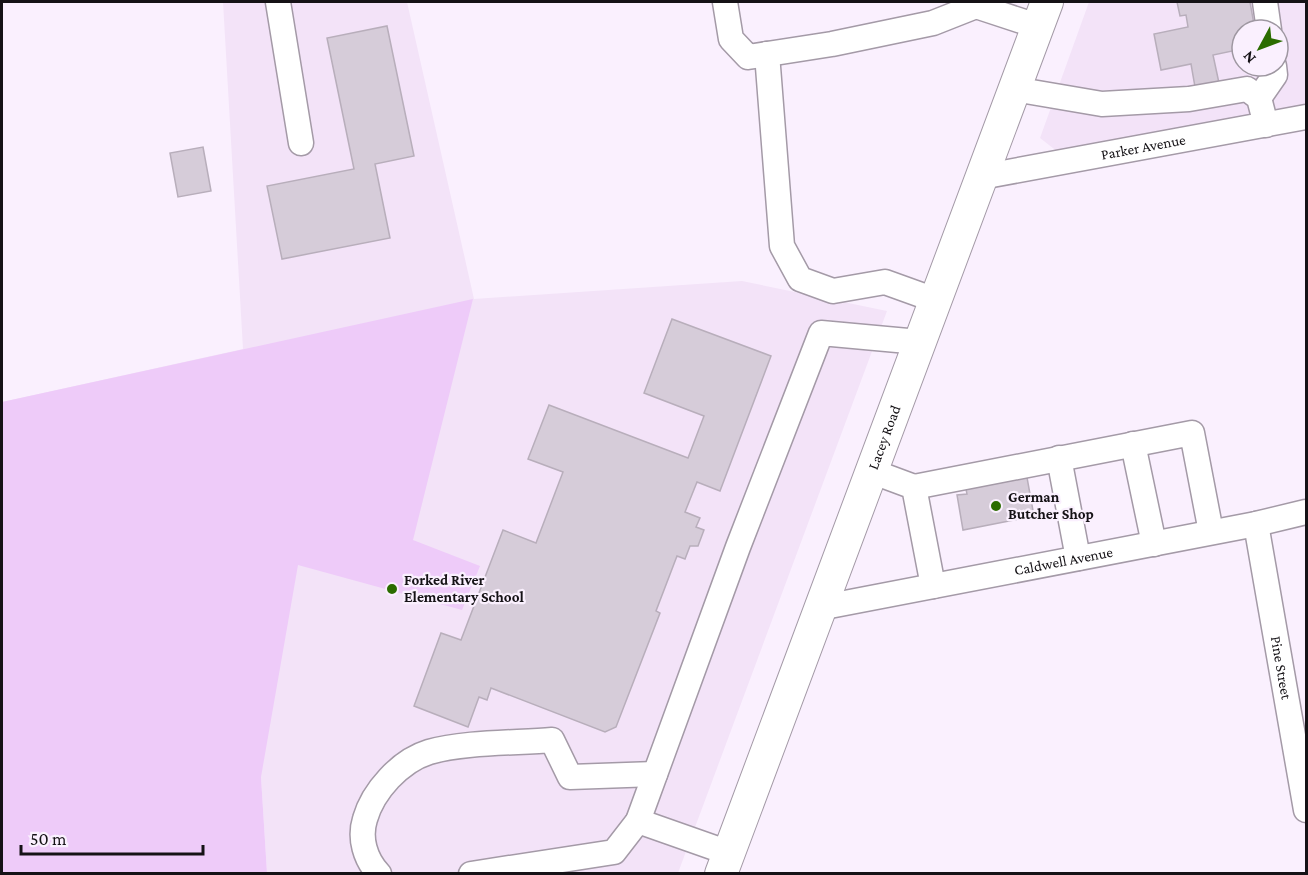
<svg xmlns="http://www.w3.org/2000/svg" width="1308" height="875" font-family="'Crimson Pro',serif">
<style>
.built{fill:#f3e3f8;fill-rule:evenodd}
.green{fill:#eecbf9}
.building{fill:#d6ccd9;stroke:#b8aebb;stroke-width:1.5}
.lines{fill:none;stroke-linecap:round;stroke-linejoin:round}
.minor-casing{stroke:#a49aa7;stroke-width:27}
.major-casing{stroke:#a49aa7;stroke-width:34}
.minor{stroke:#fff;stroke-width:24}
.major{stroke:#fff;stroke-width:32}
.poi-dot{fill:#2b6c00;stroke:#faf0fe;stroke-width:2}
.labels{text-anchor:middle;stroke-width:4.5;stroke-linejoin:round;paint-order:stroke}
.street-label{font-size:15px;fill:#151216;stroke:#faf0fe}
.poi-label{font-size:15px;font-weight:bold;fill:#151216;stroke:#faf0fe;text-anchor:start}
</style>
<rect width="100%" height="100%" fill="#faf0fe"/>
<g class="built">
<polygon points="223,2 407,2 474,299 742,281 887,311 678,873 267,873 261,777 2,804 2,402 243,349"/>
<path d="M1089 2H1306V104L1058 152 1040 138ZM1242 30H1278V66H1242Z"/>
</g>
<polygon class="green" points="473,299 413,540 480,566 462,610 298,565 261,777 267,873 2,873 2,402"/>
<g class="building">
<polygon points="1177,2 1250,2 1255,30 1242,30 1242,49 1213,55 1219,83 1195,87 1191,64 1161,70 1154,34 1188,27 1186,15 1180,16"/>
<polygon points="387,26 414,156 375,164 390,238 282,259 267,186 354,169 327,38"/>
<polygon points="203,147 211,191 178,197 170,153"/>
<polygon points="672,319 771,356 720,491 697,482 685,512 700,518 696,527 704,530 698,546 690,546 685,559 677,556 656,611 660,613 616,727 605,732 491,688 487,700 479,697 468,727 414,706 441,633 461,640 503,530 536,543 563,472 528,459 549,405 688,458 704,416 644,393"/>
<polygon points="1026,472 1034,516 963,530 957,495 967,494 965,484"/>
</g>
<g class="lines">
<defs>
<g id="minor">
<polyline points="278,2 301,143"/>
<polyline points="725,2 731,39 748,57 832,44 933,23 976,6 1037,26"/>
<polyline points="1265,2 1269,30"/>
<polyline points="767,54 782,246 800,279 833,291 885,282 935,300"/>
<polyline points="1014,89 1102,104 1189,99 1247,89 1259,98 1266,125"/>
<polyline points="1259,98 1275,75 1274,66"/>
<path id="s1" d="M981 177 1306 117"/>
<polyline points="1133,444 1154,544"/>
<polyline points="1059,458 1078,558"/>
<polyline points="871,471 914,487 933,586"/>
<polyline points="914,487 1192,433 1211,532"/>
<path id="s2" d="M1256 524 1306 810"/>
<path id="s3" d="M819 608 1256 524 1306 512"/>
<polyline points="638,821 729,853"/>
<path d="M379 874C365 859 359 838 365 819 373 791 400 761 429 752 463 742 516 743 552 740L570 777 655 774"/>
<polyline points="471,874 614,852 638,821 738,547 821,333 919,342"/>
</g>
<g id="major">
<path id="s4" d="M721 874 1047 2"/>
</g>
</defs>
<use href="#minor" class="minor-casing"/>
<use href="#major" class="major-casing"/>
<use href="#minor" class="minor"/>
<use href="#major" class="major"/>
</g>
<g class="poi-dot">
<circle cx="996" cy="506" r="6"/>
<circle cx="392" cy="589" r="6"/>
</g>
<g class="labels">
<g class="street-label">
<text dy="5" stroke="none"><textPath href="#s1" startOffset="165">Parker Avenue</textPath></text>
<text dy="5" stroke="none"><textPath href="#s4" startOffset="466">Lacey Road</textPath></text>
<text dy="5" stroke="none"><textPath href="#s3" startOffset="249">Caldwell Avenue</textPath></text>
<text dy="5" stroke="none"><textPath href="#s2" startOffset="146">Pine Street</textPath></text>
</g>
<g class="poi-label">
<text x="1008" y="502">German<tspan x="1008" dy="17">Butcher Shop</tspan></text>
<text x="404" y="585">Forked River<tspan x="404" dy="17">Elementary School</tspan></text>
</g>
</g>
<rect width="1308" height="875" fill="none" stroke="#151216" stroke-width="6"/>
<g transform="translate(1260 48) rotate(229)"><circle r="28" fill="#faf0fe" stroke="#9e97a1" stroke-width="1.5"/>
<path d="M0-4.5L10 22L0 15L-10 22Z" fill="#2b6c00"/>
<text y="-9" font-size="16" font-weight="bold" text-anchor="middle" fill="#151216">N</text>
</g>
<path d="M21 845v9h182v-9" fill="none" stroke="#151216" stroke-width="3"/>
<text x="30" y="845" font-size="18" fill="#151216" stroke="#faf0fe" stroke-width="4.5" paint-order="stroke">50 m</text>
</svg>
